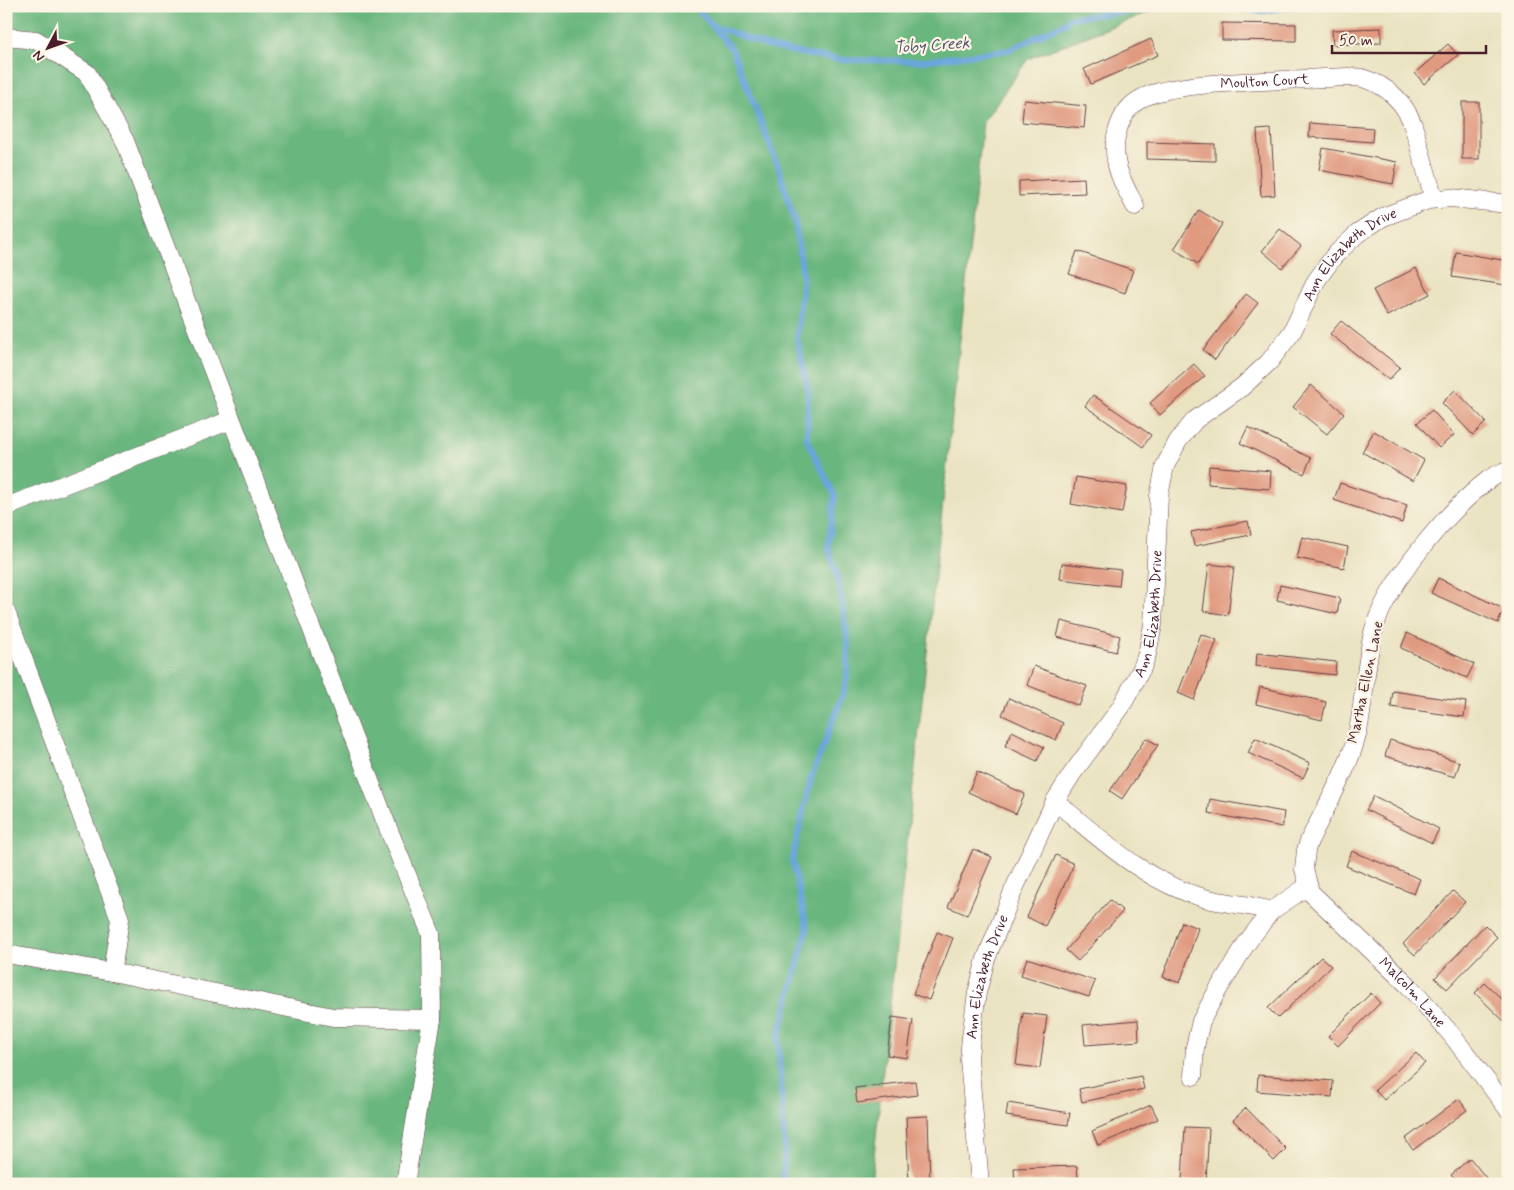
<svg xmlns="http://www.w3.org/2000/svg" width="1514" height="1190" font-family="Mynerve,sans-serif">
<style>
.forest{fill:#69b67e;stroke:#5a6a54}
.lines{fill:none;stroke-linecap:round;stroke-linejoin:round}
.stream{stroke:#69a6db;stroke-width:6}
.building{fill:#e09a80}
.minor-casing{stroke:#623c42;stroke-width:19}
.minor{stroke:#fff;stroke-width:18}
.labels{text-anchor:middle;stroke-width:4.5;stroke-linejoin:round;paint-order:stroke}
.street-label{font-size:15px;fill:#4a1f2b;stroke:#fcf5e5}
.water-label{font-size:16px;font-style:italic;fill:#565571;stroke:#fcf5e5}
</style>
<rect width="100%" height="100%" fill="#fcf5e5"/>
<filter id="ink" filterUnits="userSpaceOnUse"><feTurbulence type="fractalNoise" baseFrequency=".02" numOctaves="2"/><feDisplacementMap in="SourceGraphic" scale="10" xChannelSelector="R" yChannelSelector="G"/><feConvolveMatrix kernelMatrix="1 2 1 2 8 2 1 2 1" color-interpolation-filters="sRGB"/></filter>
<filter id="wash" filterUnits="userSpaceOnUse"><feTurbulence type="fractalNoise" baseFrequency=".0096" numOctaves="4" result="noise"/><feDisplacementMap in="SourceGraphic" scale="20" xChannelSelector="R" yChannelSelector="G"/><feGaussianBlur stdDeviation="1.12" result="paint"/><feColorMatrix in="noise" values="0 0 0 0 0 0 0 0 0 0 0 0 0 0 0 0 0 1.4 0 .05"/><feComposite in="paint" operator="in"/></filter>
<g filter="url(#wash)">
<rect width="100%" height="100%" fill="#eae3c2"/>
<polygon class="forest" points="6,6 1165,6 1028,59 983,122 871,1184 6,1184"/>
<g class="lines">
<g class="stream">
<polyline points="695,6 732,49 778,166 795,222 803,277 797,337 808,390 807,440 835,496 828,547 839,582 848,645 847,678 843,694 811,778 792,860 807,929 778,1039 785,1152 782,1184"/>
<polyline points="1212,6 1262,11 1296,6"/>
<polyline points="712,25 767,46 804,54 843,60 922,61 1009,50 1066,23 1069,18 1175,6"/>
</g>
</g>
<g id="blocks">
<g class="building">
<polygon points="1222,23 1296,24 1296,41 1222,40"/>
<polygon points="1381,28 1381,43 1333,45 1332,30"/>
<polygon points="1151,39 1158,55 1091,84 1084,69"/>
<polygon points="1448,44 1458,55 1424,84 1415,73"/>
<polygon points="1024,100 1086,106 1084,128 1022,122"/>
<rect x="1462" y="102" width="17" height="57"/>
<polygon points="1310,123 1373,128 1372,142 1309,137"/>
<polygon points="1271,129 1275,195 1261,196 1257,130"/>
<polygon points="1147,142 1215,144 1215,161 1147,159"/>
<polygon points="1323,148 1397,162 1393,184 1319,170"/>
<polygon points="1084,178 1085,193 1019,196 1019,181"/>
<polygon points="1199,210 1222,224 1198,264 1174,249"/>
<polygon points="1280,229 1301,246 1282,268 1262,251"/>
<polygon points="1077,251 1133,270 1125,293 1069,274"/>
<polygon points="1456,252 1508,261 1506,285 1452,277"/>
<polygon points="1416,268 1430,294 1387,316 1373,290"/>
<polygon points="1246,294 1258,303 1215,360 1203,350"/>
<polygon points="1341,321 1400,367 1389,380 1330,334"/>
<polygon points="1194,364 1205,376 1160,415 1150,403"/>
<polygon points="1311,385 1344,413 1327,434 1293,407"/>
<polygon points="1455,390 1486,422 1473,435 1442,403"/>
<polygon points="1093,395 1151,435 1143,447 1085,406"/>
<polygon points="1432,410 1454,435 1439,448 1417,423"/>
<polygon points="1248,427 1311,458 1304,474 1240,443"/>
<polygon points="1374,431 1424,460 1413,481 1362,452"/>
<polygon points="1209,466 1271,471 1270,489 1208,484"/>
<polygon points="1076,477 1127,486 1122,513 1071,504"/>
<polygon points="1340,483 1407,505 1402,523 1334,500"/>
<polygon points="1248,521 1251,535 1194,546 1191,532"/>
<polygon points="1302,537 1348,547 1344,568 1297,558"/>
<polygon points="1062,563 1121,570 1119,586 1060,579"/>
<polygon points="1209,564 1234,567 1228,615 1203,611"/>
<polygon points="1438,578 1504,609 1498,623 1431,593"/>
<polygon points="1280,585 1340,598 1337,614 1277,600"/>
<polygon points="1061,621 1120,636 1116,652 1057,637"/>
<polygon points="1407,633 1474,664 1467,678 1401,648"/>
<polygon points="1201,634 1217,640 1194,700 1178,693"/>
<polygon points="1257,653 1336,662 1335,675 1256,666"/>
<polygon points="1034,666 1087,686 1079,706 1027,685"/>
<polygon points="1260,687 1326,702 1322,720 1256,704"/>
<polygon points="1393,691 1466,702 1464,717 1391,707"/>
<polygon points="1009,698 1063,723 1056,740 1002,715"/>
<polygon points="1012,731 1044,747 1037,761 1005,746"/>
<polygon points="1146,738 1158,745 1122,799 1110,791"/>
<polygon points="1255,738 1310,763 1303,778 1248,753"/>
<polygon points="1390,740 1460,762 1455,777 1385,756"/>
<polygon points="977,772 1025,794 1016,814 968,792"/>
<polygon points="1374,796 1439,829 1432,843 1366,810"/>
<polygon points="1210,799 1284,812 1282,827 1208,813"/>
<polygon points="973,849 992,857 967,915 948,907"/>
<polygon points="1352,851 1420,879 1414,894 1346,866"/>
<polygon points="1056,855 1074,864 1045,926 1027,917"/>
<polygon points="1453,891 1465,902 1415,955 1403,944"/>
<polygon points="1110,900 1123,911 1078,961 1066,950"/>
<polygon points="1182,922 1198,928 1180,983 1163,977"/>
<polygon points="1485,925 1497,937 1447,989 1435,978"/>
<polygon points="937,932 953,938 929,1000 913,994"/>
<polygon points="1321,957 1331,966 1278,1018 1268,1008"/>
<polygon points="1027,958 1095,981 1089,997 1021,975"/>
<polygon points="1485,983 1508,1005 1508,1025 1475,993"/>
<polygon points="1371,993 1380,1003 1338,1046 1328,1036"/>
<polygon points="1023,1013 1047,1016 1040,1068 1016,1065"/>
<polygon points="892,1017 913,1020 907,1058 887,1055"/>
<polygon points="1138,1020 1139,1041 1085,1045 1083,1025"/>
<polygon points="1416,1053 1425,1063 1384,1100 1375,1090"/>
<polygon points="1258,1075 1333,1081 1332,1097 1257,1091"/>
<polygon points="1141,1076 1144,1089 1082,1102 1079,1089"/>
<polygon points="915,1081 917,1095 857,1103 855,1088"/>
<polygon points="1459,1099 1467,1110 1413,1150 1405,1139"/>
<polygon points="1008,1103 1070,1113 1068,1125 1006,1116"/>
<polygon points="1151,1105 1158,1119 1098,1145 1092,1131"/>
<polygon points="1246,1108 1286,1149 1274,1161 1233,1120"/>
<polygon points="928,1116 930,1184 909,1184 906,1117"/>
<polygon points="1185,1127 1209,1128 1206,1182 1182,1181"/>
<polygon points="1470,1158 1491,1184 1459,1184 1451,1175"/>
<polygon points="1077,1166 1078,1179 1015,1182 1014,1168"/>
</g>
</g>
</g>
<g filter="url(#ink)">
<use href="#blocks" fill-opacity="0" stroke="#623c42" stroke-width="1"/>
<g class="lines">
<defs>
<g id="minor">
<polyline points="6,37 36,40 87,73 125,141 386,823 431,934 432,1019 405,1184"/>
<path id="s1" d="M1135 206C1128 192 1118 176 1116 160 1112 139 1120 111 1139 100 1164 84 1232 83 1263 81 1283 80 1303 79 1324 78 1337 78 1353 75 1365 79 1388 86 1405 103 1413 125L1434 199"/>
<path id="s2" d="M1508 470C1501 473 1493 476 1488 480 1448 511 1388 581 1374 629 1365 663 1365 697 1358 731 1350 767 1325 808 1309 841L1306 850 1304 869 1310 892 1408 985 1451 1034 1508 1109"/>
<polyline points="6,507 231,420"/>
<polyline points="6,612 120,919 112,972"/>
<path d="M1055 801C1101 839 1145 882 1204 898 1226 904 1249 904 1271 911"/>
<polyline points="6,954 112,972 333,1017 432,1019"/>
<polyline points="1193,1076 1195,1047 1201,1021 1216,993 1246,944 1271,911 1308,886"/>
<path id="s3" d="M980 1184 969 1059 971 1037 977 993 986 959 1014 889 1055 801 1072 774 1121 707 1142 668 1147 654 1153 625 1159 496 1165 466 1178 441 1195 420 1242 387 1269 362 1292 332 1316 281 1334 256 1357 234 1383 217 1428 200 1451 198 1508 204"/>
</g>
</defs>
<use href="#minor" class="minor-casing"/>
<use href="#minor" class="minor"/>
</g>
</g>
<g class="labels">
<g class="street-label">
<text dy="5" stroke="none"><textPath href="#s1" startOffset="246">Moulton Court</textPath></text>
<text dy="5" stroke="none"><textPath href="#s3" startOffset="1050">Ann Elizabeth Drive</textPath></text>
<text dy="5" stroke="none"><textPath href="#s3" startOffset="614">Ann Elizabeth Drive</textPath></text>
<text transform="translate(1365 682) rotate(-78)" y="5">Martha Ellen Lane</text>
<text dy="5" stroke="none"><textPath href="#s3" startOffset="210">Ann Elizabeth Drive</textPath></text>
<text dy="5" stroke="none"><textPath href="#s2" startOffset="632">Malcolm Lane</textPath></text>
</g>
<g class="water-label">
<text transform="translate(932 44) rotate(-4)" y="6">Toby Creek</text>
</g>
</g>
<rect width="1514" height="1190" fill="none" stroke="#fcf5e5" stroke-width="25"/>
<g transform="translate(48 48) rotate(229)" stroke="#fcf5e5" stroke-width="4" paint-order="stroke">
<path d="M0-4L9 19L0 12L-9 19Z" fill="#4a1f2b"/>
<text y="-8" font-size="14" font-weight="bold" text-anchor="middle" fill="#4a1f2b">N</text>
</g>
<path d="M1332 45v8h154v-8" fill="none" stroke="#4a1f2b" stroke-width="2.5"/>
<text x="1339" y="45" font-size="15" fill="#4a1f2b" stroke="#fcf5e5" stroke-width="4" paint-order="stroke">50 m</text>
</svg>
